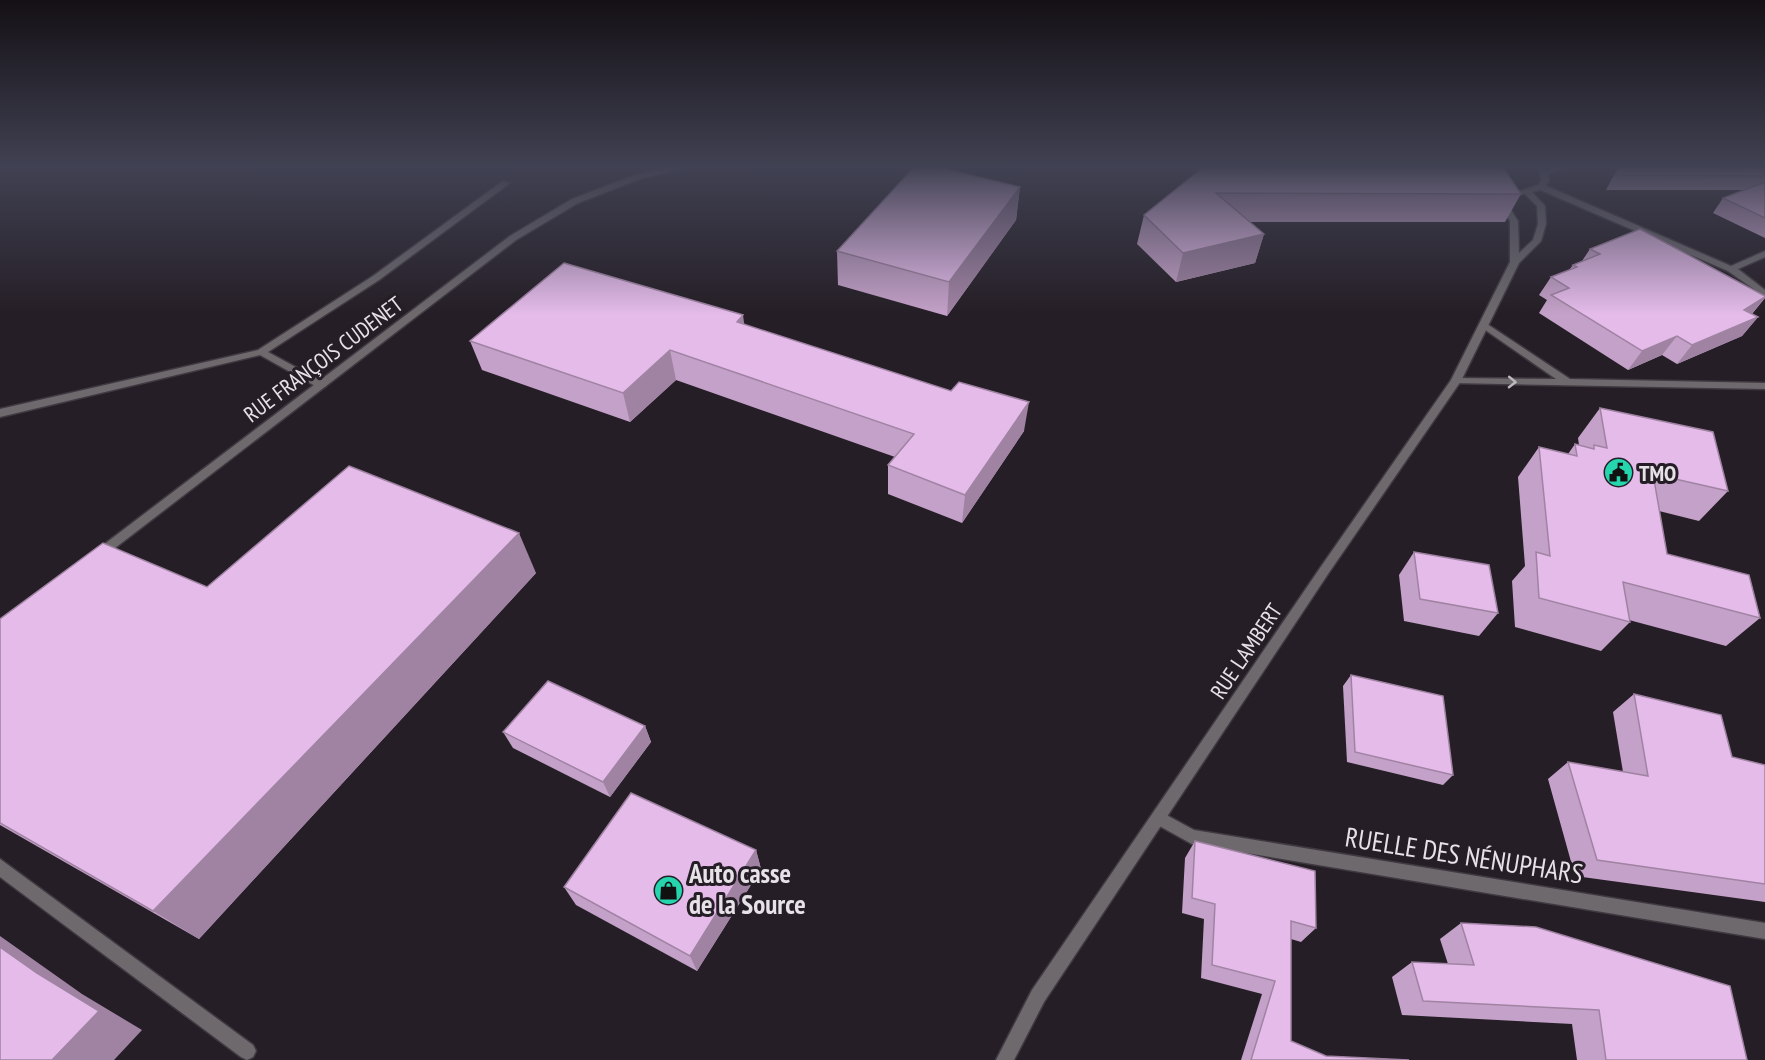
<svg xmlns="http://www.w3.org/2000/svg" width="1765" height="1060" font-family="'PT Sans Narrow',sans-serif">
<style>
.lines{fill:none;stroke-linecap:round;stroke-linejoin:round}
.service-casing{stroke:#403941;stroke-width:3}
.minor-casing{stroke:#403941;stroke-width:3}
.tertiary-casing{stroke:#403941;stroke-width:3}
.service{fill:#6d696d;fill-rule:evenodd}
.minor{fill:#6d696d;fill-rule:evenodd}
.tertiary{fill:#6d696d;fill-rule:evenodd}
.wall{fill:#c4a1c8}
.shaded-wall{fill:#a083a3}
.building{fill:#e4bbe9;stroke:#a083a3;stroke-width:1.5}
.oneway{stroke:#bcb8bd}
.labels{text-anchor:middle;stroke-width:6;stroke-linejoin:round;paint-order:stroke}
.street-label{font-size:22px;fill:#e7e2e8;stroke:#251e26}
.poi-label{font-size:22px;font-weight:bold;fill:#e7e2e8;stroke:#251e26;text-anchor:start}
.near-street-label{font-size:27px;fill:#e7e2e8;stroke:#251e26}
.near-poi-label{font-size:27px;font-weight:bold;fill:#e7e2e8;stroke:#251e26;text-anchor:start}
</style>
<rect width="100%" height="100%" fill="#251e26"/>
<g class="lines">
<defs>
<g id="service">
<polygon points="503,181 510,183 379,280 268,352 325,383 326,385 325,387 317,387 260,355 0,417 0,409 258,350 373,276"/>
<polygon points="0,859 253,1045 256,1051 253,1057 247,1060 241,1057 0,877"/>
</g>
<g id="minor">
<polygon points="681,165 698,165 640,179 578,203 516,240 102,558 94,558 92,555 94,552 510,236 572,199 635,175"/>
<polygon points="1560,165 1573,165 1544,175 1540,173"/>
<polygon points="1538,185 1544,185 1731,266 1765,251 1765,257 1738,269 1765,290 1765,297 1728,271 1538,189"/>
<polygon points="1484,322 1570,379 1765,383 1765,389 1452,383 1451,381 1452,379 1456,378 1556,379 1481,327 1479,325"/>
<polygon points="1159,811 1194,830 1765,923 1765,939 1192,844 1154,823 1151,818 1154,813"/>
</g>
<polygon id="tertiary" points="1535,165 1543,165 1548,173 1549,181 1544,189 1532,192 1545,206 1546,224 1541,241 1519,263 1461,381 1328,574 1044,1002 1014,1060 996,1060 1032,990 1320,568 1451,380 1510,262 1510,221 1497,201 1498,199 1504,199 1518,221 1519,253 1533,240 1538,224 1537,206 1525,194 1521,194 1517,192 1538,185 1541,181 1540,173"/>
</defs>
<use href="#service" class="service-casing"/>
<use href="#minor" class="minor-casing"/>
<use href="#tertiary" class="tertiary-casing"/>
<use href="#service" class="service"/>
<use href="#minor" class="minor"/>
<use href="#tertiary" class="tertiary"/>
</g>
<g class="wall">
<polygon points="1206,165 1521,194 1505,222 1250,222 1264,234 1255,263 1176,282 1137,244 1144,215"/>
<polygon points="1619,165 1765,165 1765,238 1713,213 1723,198 1744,190 1606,190"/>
<polygon points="1020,187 1016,220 947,316 838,285 837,251"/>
<polygon points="1590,249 1765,296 1765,298 1752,314 1758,317 1742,336 1677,364 1662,355 1628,370 1539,313 1547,300 1539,295 1551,277 1569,270 1573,265 1582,261"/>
<polygon points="744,324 1024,431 962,523 888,494 888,465 895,457 676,380 630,422 482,370 470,341"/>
<polygon points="1600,408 1728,491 1699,521 1659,511 1667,554 1760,618 1726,646 1629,620 1630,622 1601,651 1515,627 1512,581 1525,566 1518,477 1539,447 1568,454 1575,444 1579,445 1578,438"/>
<polygon points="1414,552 1498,613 1479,636 1404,621 1399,575"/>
<polygon points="536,573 199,939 0,825 0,619 207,587"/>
<polygon points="1351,675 1453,775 1443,785 1347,762 1343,686"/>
<polygon points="1634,694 1732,757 1765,765 1765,902 1575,876 1548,779 1568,762 1623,772 1613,712"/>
<polygon points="645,726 651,742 610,797 513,748 503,732"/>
<polygon points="1195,841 1316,928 1301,942 1291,939 1291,1041 1326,1056 1409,1060 1241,1060 1262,994 1201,978 1204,919 1182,913 1185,858"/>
<polygon points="756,850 761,869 697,971 576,905 564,887"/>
<polygon points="1461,923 1747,1060 1577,1060 1572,1024 1402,1015 1392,977 1412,962 1448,964 1440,939"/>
</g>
<g class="shaded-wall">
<polygon points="1020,187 1016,220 947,316 949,282"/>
<polygon points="1264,234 1255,263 1176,282 1183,253"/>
<polygon points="1765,297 1751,315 1744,310"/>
<polygon points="743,315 747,344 737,322"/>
<polygon points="1758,317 1742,336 1677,364 1692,345"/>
<polygon points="1677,336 1662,355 1628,370 1642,351"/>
<polygon points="670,350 676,380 630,422 623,393"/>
<polygon points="1029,402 1024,431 962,523 965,495"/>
<polygon points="519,533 536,573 199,939 153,911"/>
<polygon points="645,726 651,742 610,797 603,782"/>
<polygon points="756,850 761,869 697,971 690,956"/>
<polygon points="0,936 82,994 142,1030 114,1060 52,1060 0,947"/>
</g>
<g class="building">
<polygon points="916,165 930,165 1020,187 949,282 837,251"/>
<polygon points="1206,165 1487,165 1505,170 1521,194 1216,193 1264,234 1183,253 1144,215"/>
<polygon points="1620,165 1765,165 1765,176 1615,175"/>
<polygon points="1765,182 1765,218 1723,198"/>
<polygon points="1640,229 1765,296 1765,297 1744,310 1758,317 1692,345 1677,336 1642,351 1551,295 1569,288 1551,277 1577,267 1573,265 1600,254 1590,249"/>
<polygon points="564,263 743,315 737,322 951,391 959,382 1029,402 965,495 888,465 914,434 670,350 623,393 470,341"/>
<polygon points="1600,408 1713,432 1728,491 1653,474 1667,554 1749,575 1760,618 1623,582 1630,622 1539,598 1536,552 1550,556 1539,447 1577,456 1575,444 1594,449 1594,445 1607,448"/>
<polygon points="349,466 519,533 153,911 0,823 0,619 103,543 207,587"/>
<polygon points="1414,552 1489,565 1498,613 1420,599"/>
<polygon points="1351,675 1443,696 1453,775 1355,752"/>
<polygon points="548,681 645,726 603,782 503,732"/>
<polygon points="1634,694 1721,715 1732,757 1765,765 1765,884 1597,860 1568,762 1648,776"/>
<polygon points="631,793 756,850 690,956 564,887"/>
<polygon points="1195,841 1315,871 1316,928 1291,921 1291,1041 1326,1056 1409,1060 1251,1060 1275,981 1212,965 1215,904 1192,898"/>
<polygon points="1461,923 1536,927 1730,986 1747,1060 1606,1060 1599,1010 1423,1001 1412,962 1474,965"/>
<polygon points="0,947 37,973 99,1011 52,1060 0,1060"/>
</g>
<defs><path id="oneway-chevron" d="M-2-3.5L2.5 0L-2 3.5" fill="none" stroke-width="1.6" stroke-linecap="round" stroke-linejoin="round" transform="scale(1.5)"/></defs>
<use class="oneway" href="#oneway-chevron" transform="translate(1512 382) rotate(1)"/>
<linearGradient id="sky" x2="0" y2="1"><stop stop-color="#141015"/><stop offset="0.53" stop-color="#404152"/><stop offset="1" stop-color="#404152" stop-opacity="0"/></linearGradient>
<rect width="1765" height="314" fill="url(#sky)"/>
<defs>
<symbol id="civic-disc" viewBox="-11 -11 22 22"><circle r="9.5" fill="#25d5ae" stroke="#251e26"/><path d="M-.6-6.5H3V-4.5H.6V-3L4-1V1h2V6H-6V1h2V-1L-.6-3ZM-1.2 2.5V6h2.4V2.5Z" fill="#111"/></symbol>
<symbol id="shop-disc" viewBox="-11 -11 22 22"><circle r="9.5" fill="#25d5ae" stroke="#251e26"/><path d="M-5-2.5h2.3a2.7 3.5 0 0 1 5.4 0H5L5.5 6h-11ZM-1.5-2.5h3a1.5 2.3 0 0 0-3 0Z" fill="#111"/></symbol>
</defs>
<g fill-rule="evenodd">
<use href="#civic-disc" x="1602" y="456" width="33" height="33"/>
<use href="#shop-disc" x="652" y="874" width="33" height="33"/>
</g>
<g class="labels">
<g class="street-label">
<text transform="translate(323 359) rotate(-37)" y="8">RUE FRANÇOIS CUDENET</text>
<text transform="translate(1246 651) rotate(-56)" y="8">RUE LAMBERT</text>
</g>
<g class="poi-label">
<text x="1639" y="481">TMO</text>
</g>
<g class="near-street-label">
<text transform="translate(1464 856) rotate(9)" y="9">RUELLE DES NÉNUPHARS</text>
</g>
<g class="near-poi-label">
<text x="689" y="883">Auto casse<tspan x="689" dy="31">de la Source</tspan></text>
</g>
</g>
</svg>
